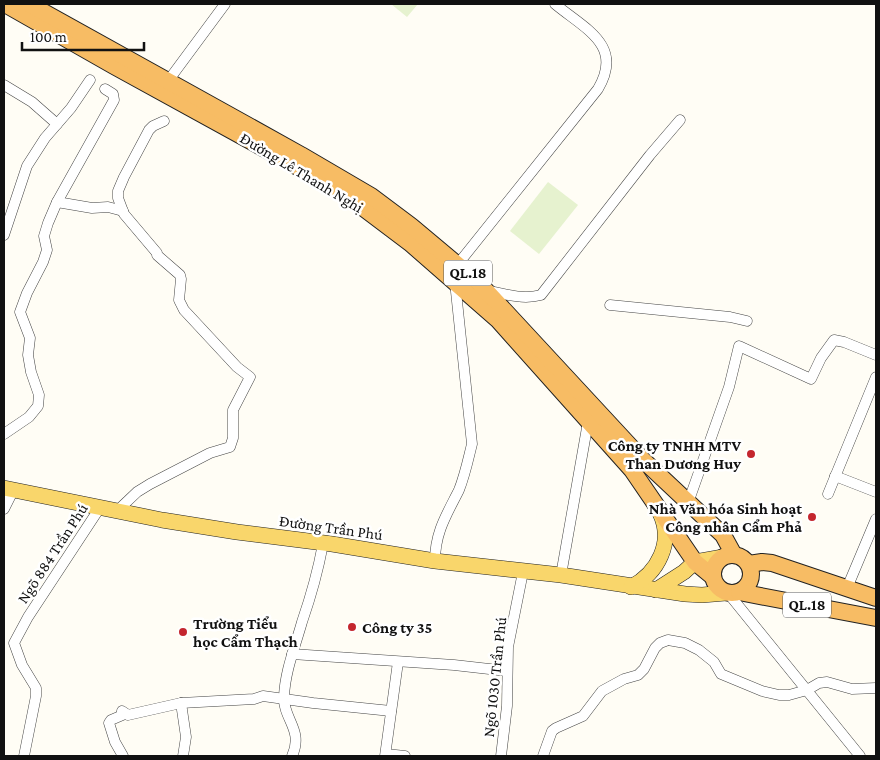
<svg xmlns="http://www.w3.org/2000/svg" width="880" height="760" font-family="'Crimson Pro',serif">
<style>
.pitch{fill:#e6f2cf}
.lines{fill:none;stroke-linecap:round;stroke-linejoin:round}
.minor-casing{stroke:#444;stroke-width:11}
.primary-casing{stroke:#222;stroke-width:16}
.trunk-casing{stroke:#222;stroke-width:18}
.minor{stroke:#fff;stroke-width:10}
.primary{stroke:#f9d66b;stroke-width:15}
.trunk{stroke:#f7bc64;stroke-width:16}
.poi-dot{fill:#c4262e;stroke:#fff;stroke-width:2}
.labels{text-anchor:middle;stroke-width:5;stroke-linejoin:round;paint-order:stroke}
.shield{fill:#fff;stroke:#585858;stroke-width:1}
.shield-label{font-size:15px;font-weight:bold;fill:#111}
.street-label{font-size:16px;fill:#111;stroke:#fff}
.poi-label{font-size:16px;font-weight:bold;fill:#111;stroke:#fff;text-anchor:end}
</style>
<rect width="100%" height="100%" fill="#fffdf5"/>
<g class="pitch">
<polygon points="391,4 418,4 407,17"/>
<polygon points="548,182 578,205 539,254 510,231"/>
</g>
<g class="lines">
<defs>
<g id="minor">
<polyline points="168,81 225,4"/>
<polyline points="4,85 32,102 57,124"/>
<polyline points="57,202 92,208 108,207 123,211"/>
<polyline points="4,235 27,166 45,138 71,108 90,80"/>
<path d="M458 264 598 89C624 45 585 29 555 4"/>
<path d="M486 290C504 294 523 300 541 295L650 155 680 120"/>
<polyline points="610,305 730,317 747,321"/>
<polyline points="4,434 29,417 38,406 39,395 31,372 28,355 30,338 20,312 27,293 43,262 47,250 44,236 48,223 57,202 114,100 113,94 105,89"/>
<polyline points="835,476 876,492"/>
<polyline points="828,494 876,377"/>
<polyline points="688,503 729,387 739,346 811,379 821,358 834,340 844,342 876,355"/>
<polyline points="4,509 13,491"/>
<polyline points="117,511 137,492 150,484 210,453 230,447 233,438 233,410 250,377 237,367 184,310 179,300 181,279 180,275 157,255 157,253 124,214 118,198 118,191 124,177 149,130 153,126 164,121"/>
<path d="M435 561C435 532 447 514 459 490 465 475 468 460 472 444L455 282"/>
<polyline points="561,575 588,422"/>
<polyline points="847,588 876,519"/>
<polyline points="728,593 860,756"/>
<polyline points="292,654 454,665 507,671"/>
<polyline points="181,703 186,737 183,756"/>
<polyline points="122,711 128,715 181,703 254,699 263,696 313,703 391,711"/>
<polyline points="386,754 405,756"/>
<polyline points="24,756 36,696 36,688 22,665 14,643 28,617 101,506"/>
<polyline points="123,756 115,742 109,723 111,720 125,714"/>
<path d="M292 756C304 730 283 719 284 697 285 671 295 647 302 622 311 596 318 571 323 544"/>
<polyline points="385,756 398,662"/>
<polyline points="501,756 507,706 508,647 523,572"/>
<polyline points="543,756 552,731 556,728 583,716 602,691 624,679 638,675 644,669 655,648 660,643 668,640 685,643 699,650 714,662 721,674 762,691 779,695 789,695 807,690 819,683 827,682 852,689 876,688"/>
</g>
<g id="primary">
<polyline points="4,488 162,520 237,532 332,544 435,561 561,575 685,594 702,595 726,593"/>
<path d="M631 587C658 573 674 542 660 513"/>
<polyline points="656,590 684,572 695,562 723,557"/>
</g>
<g id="trunk">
<polyline points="5,4 114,66 318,178 353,200 410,243 498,320 632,470 695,562 712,576"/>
<polyline points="29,4 301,155 371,196 411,226 478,282 642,459 723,535 734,555"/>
<circle cx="732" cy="574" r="19"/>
<polyline points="749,564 762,562 772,563 876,598"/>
<polyline points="739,592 876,618"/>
</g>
</defs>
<use href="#minor" class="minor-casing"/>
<use href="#primary" class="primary-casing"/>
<use href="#trunk" class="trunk-casing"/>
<use href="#minor" class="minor"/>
<use href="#primary" class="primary"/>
<use href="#trunk" class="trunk"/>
</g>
<g class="poi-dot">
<circle cx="751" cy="454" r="5"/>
<circle cx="812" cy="517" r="5"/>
<circle cx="352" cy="627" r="5"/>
<circle cx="183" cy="632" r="5"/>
</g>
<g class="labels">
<g class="shield">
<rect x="444" y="260.5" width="48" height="25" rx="4"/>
<rect x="783" y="592.5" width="48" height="25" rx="4"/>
</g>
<g class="shield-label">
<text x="468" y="278">QL.18</text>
<text x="807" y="610">QL.18</text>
</g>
<g class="street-label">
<text transform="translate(302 172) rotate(31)" y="6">Đường Lê Thanh Nghị</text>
<text transform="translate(331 527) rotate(8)" y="6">Đường Trần Phú</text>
<text transform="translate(52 553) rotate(-57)" y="6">Ngõ 884 Trần Phú</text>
<text transform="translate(494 677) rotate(-84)" y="6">Ngõ 1030 Trần Phú</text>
</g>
<g class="poi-label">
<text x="741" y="451">Công ty TNHH MTV<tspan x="741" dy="18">Than Dương Huy</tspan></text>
<text x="802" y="514">Nhà Văn hóa Sinh hoạt<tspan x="802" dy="18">Công nhân Cẩm Phả</tspan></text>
<text x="193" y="629" text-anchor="start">Trường Tiểu<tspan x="193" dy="18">học Cẩm Thạch</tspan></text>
<text x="362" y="633" text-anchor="start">Công ty 35</text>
</g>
</g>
<rect width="880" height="760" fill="none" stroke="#111111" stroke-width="10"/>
<path d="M22 42v8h122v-8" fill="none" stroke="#111111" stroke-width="2.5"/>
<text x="30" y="42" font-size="15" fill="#111111" stroke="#ffffff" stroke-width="4" paint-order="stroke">100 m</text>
</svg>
